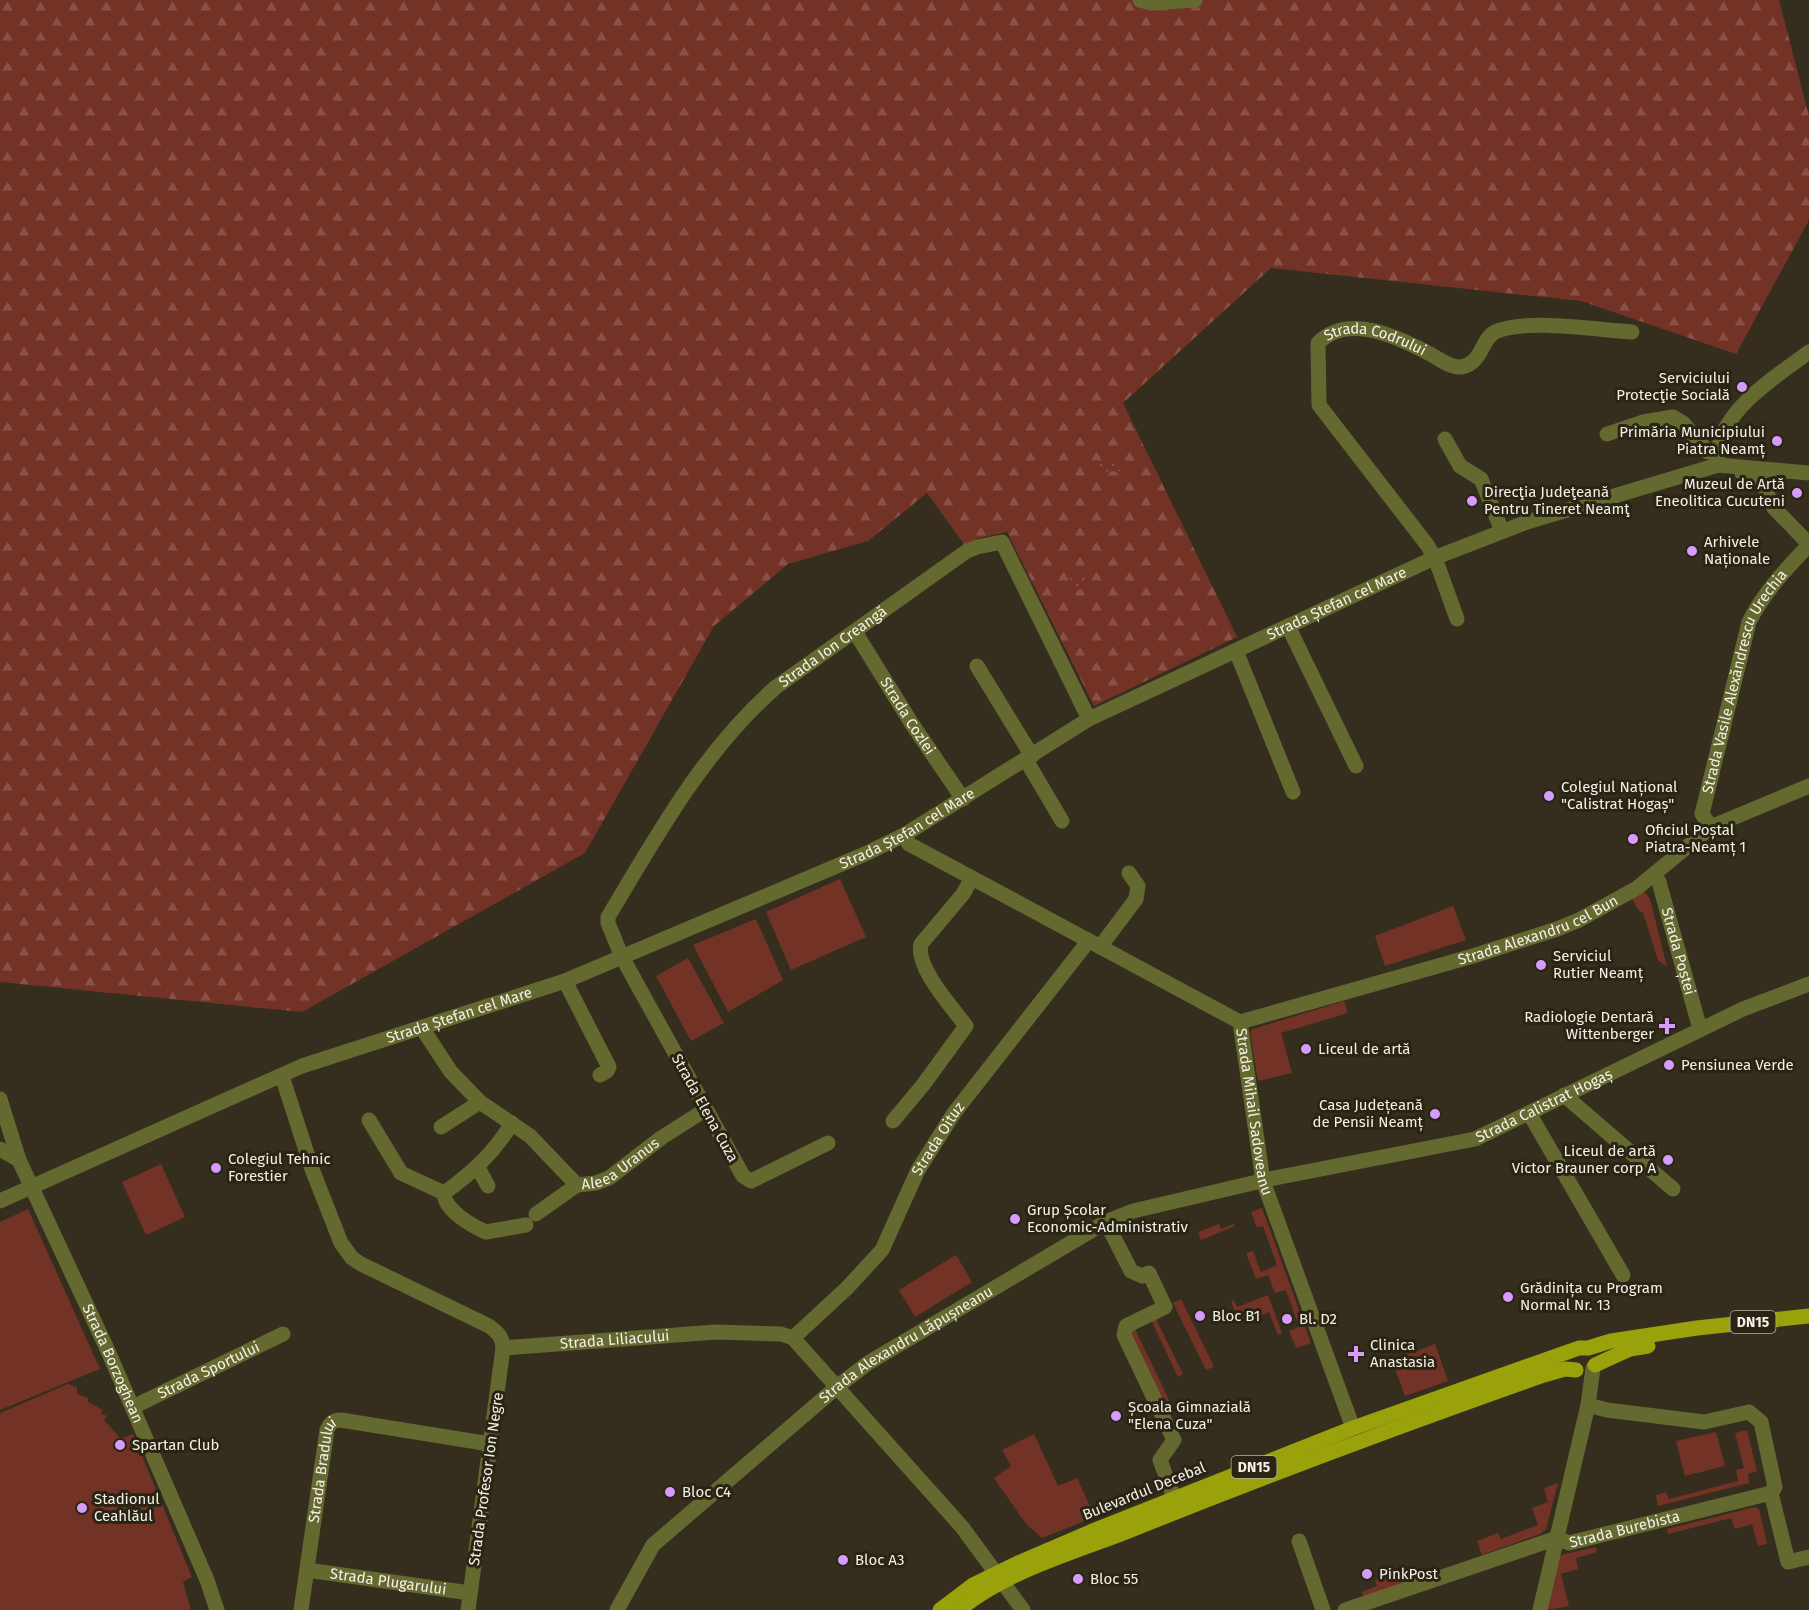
<svg xmlns="http://www.w3.org/2000/svg" width="1809" height="1610" font-family="'Fira Sans',sans-serif">
<style>
.grass{fill:#733226}
.forest{fill:url(#forest-firs)}
.park{fill:url(#park-dots)}
.lines{fill:none;stroke-linecap:round;stroke-linejoin:round}
.minor{stroke:#646930;stroke-width:15}
.major{stroke:#99a10b;stroke-width:15}
.poi-dot{fill:#d59cfb;stroke:#2a2415;stroke-width:2}
.labels{text-anchor:middle;stroke-width:6;stroke-linejoin:round;paint-order:stroke}
.shield{fill:#2a2415;stroke:#b7b3a8;stroke-width:1.5}
.shield-label{font-size:14px;font-weight:bold;fill:#f4f0e7}
.street-label{font-size:15px;fill:#f4f0e7;stroke:#2a2415}
.poi-label{font-size:15px;fill:#f4f0e7;stroke:#2a2415;text-anchor:start}
</style>
<defs>
<pattern id="forest-firs" width="22" height="20" patternUnits="userSpaceOnUse" patternTransform="scale(1.5)"><rect width="22" height="20" fill="#733226"/><path d="M5 1l3.5 6h-7zM16 11l3.5 6h-7z" fill="#885046"/></pattern>
<pattern id="park-dots" width="8" height="8" patternUnits="userSpaceOnUse" patternTransform="scale(1.5)"><rect width="8" height="8" fill="#733226"/><path d="M2 2h.1M6 6h.1" fill="none" stroke="#885046" stroke-width="1.8" stroke-linecap="round"/></pattern>
</defs>
<rect width="100%" height="100%" fill="#352e1f"/>
<g class="grass">
<polygon points="840,879 866,937 791,970 766,912"/>
<polygon points="1645,892 1650,899 1667,967 1658,960 1643,913 1638,910 1632,899"/>
<polygon points="1453,906 1466,940 1385,966 1375,936"/>
<polygon points="756,919 783,980 728,1012 693,945"/>
<polygon points="688,958 724,1023 691,1041 656,976"/>
<polygon points="1344,1001 1348,1013 1281,1033 1292,1073 1258,1081 1250,1032 1253,1029"/>
<polygon points="161,1164 185,1217 146,1235 122,1182"/>
<polygon points="1262,1208 1311,1343 1296,1348 1289,1331 1299,1327 1286,1290 1275,1293 1268,1275 1256,1279 1246,1253 1253,1251 1261,1272 1277,1265 1263,1226 1257,1228 1251,1212"/>
<polygon points="28,1209 100,1369 0,1410 0,1222"/>
<polygon points="1219,1224 1221,1229 1234,1224 1235,1226 1201,1240 1198,1232"/>
<polygon points="956,1255 972,1282 915,1317 899,1290"/>
<polygon points="1268,1295 1282,1333 1278,1335 1269,1312 1240,1324 1235,1322 1233,1316 1236,1314 1231,1301 1234,1300 1237,1307"/>
<polygon points="1181,1299 1214,1367 1206,1370 1173,1303"/>
<polygon points="1156,1319 1183,1374 1178,1377 1152,1322"/>
<polygon points="1135,1329 1170,1402 1165,1405 1124,1335"/>
<polygon points="1435,1344 1448,1381 1405,1396 1392,1360"/>
<polygon points="68,1384 77,1387 77,1394 88,1398 88,1402 103,1410 101,1413 107,1416 104,1420 121,1439 133,1434 192,1577 183,1582 191,1610 0,1610 0,1413"/>
<polygon points="1747,1430 1757,1471 1748,1474 1749,1483 1658,1506 1656,1495 1666,1492 1669,1499 1738,1481 1736,1470 1744,1468 1735,1433"/>
<polygon points="1716,1432 1725,1466 1685,1476 1676,1441"/>
<polygon points="1034,1434 1058,1486 1077,1478 1095,1517 1042,1538 1026,1524 994,1478 1011,1466 1002,1450"/>
<polygon points="1558,1483 1546,1529 1540,1534 1482,1555 1477,1541 1498,1533 1501,1539 1538,1525 1532,1508 1548,1502 1544,1488"/>
<polygon points="1755,1507 1759,1509 1767,1544 1758,1546 1752,1524 1735,1529 1731,1518 1668,1534 1667,1529"/>
<polygon points="1596,1547 1597,1552 1576,1558 1578,1569 1561,1574 1569,1606 1546,1610 1557,1560 1561,1555"/>
<polygon points="1413,1566 1416,1573 1432,1568 1433,1572 1364,1597 1362,1592 1377,1586 1375,1580"/>
</g>
<polygon class="forest" points="0,0 1779,0 1809,116 1809,220 1736,354 1581,301 1271,268 1123,403 1237,637 1094,706 1007,532 979,538 964,544 927,493 868,541 788,564 714,626 585,853 302,1012 0,982"/>
<g class="park">
<polygon points="1117,463 1123,471 1096,472 1100,464"/>
<polygon points="1085,573 1088,588 1072,591 1070,577"/>
</g>
<g class="lines">
<g class="minor">
<polyline points="1140,0 1151,3 1195,0"/>
<polyline points="1607,434 1643,422 1673,417 1683,423 1708,452 1717,452"/>
<polyline points="1445,439 1460,466 1481,479 1502,531"/>
<path d="M1718 465C1712 415 1774 378 1809 352"/>
<polyline points="1742,473 1760,479 1774,508 1809,544"/>
<path id="s1" d="M1457 619 1438 566 1428 546 1319 405 1318 343C1349 312 1400 338 1432 355 1440 360 1452 368 1461 367 1483 363 1481 339 1495 332 1525 318 1597 330 1632 332"/>
<polyline points="1288,626 1356,766"/>
<path id="s2" d="M855 632 912 724 963 799"/>
<polyline points="1236,651 1293,792"/>
<polyline points="977,666 1032,756"/>
<polyline points="1026,760 1062,821"/>
<path id="s3" d="M1711 827 1702 814 1749 622C1764 592 1786 569 1809 545"/>
<path id="s4" d="M904 835 909 844 1240 1022 1263 1181 1353 1428"/>
<path id="s5" d="M1655 875 1659 882 1700 1029"/>
<polyline points="1100,947 1136,899 1138,886 1129,873"/>
<polyline points="565,981 609,1067 607,1071 600,1075"/>
<path id="s6" d="M1240 1022 1473 956 1557 929 1579 920 1637 888 1711 827 1809 786"/>
<path id="s7" d="M422 1028 451 1072 480 1102 530 1136 577 1185 596 1183 609 1178 661 1138 705 1110"/>
<path d="M282 1076 312 1169 341 1243 352 1258 361 1264 489 1326C498 1333 502 1336 503 1348L468 1610"/>
<polyline points="1564,1095 1673,1189"/>
<path id="s8" d="M0 1099 19 1160 108 1351 207 1580 217 1610"/>
<polyline points="1529,1113 1623,1275"/>
<path d="M369 1120 401 1173 444 1193C444 1210 472 1226 486 1232L526 1225"/>
<path d="M893 1121 923 1085 966 1026C952 1007 915 967 921 944L963 894 972 878"/>
<polyline points="441,1127 480,1102"/>
<path id="s9" d="M828 1143 751 1181 743 1176 622 957 608 923V917C657 835 704 750 776 687L967 551 977 547 1002 542 1089 719"/>
<polyline points="0,1149 19,1160"/>
<polyline points="478,1168 488,1186"/>
<path d="M444 1193C472 1173 494 1153 512 1123"/>
<path id="s10" d="M0 1201 302 1066 565 981 865 854 904 835 1089 719 1434 558 1527 522 1718 465 1809 473"/>
<polyline points="536,1214 577,1185"/>
<polyline points="1106,1222 1131,1271 1142,1276 1149,1273 1165,1307 1126,1326 1124,1335 1174,1440 1160,1460 1174,1498"/>
<path id="s11" d="M793 1338 847 1288 882 1250 918 1170 954 1113 1083 948 1088 940"/>
<path id="s12" d="M503 1348 716 1332 781 1334 793 1338 962 1527 1023 1610"/>
<polyline points="1588,1405 1607,1410 1704,1422 1749,1412 1761,1422 1775,1487 1771,1493 1788,1562 1809,1557"/>
<path id="s13" d="M133 1407 283 1334"/>
<polyline points="1299,1541 1323,1610"/>
<path id="s14" d="M307 1570 470 1593"/>
<path id="s15" d="M301 1610 327 1430C330 1423 333 1420 341 1420L490 1444"/>
<path id="s16" d="M617 1610 653 1545 838 1386 868 1363 1106 1222 1133 1211 1270 1179 1475 1139 1743 1009 1809 984"/>
<path id="s17" d="M1345 1610 1557 1538 1569 1543 1771 1493"/>
<polyline points="1540,1610 1588,1405 1593,1368"/>
</g>
<g class="major">
<polyline points="1595,1365 1630,1349 1648,1346"/>
<polyline points="940,1610 973,1585 1018,1563 1095,1530 1353,1428 1579,1348 1588,1348 1611,1341 1697,1328 1809,1316"/>
<path d="M959 1610C1008 1570 1073 1553 1131 1530 1268 1475 1405 1424 1544 1375L1565 1369 1576 1370"/>
</g>
</g>
<g class="poi-dot">
<circle cx="1742" cy="387" r="6"/>
<circle cx="1777" cy="441" r="6"/>
<circle cx="1797" cy="493" r="6"/>
<circle cx="1472" cy="501" r="6"/>
<circle cx="1692" cy="551" r="6"/>
<circle cx="1549" cy="796" r="6"/>
<circle cx="1633" cy="839" r="6"/>
<circle cx="1541" cy="965" r="6"/>
<path d="M1664 1017h6v6h6v6h-6v6h-6v-6h-6v-6h6z"/>
<circle cx="1306" cy="1049" r="6"/>
<circle cx="1669" cy="1065" r="6"/>
<circle cx="1435" cy="1114" r="6"/>
<circle cx="1668" cy="1160" r="6"/>
<circle cx="216" cy="1168" r="6"/>
<circle cx="1015" cy="1219" r="6"/>
<circle cx="1508" cy="1297" r="6"/>
<circle cx="1200" cy="1316" r="6"/>
<circle cx="1287" cy="1319" r="6"/>
<path d="M1353 1345h6v6h6v6h-6v6h-6v-6h-6v-6h6z"/>
<circle cx="1116" cy="1416" r="6"/>
<circle cx="120" cy="1445" r="6"/>
<circle cx="670" cy="1492" r="6"/>
<circle cx="82" cy="1508" r="6"/>
<circle cx="843" cy="1560" r="6"/>
<circle cx="1367" cy="1574" r="6"/>
<circle cx="1078" cy="1579" r="6"/>
</g>
<g class="labels">
<g class="shield">
<rect x="1730.5" y="1311" width="45" height="22" rx="4.5"/>
<rect x="1231.5" y="1456" width="45" height="22" rx="4.5"/>
</g>
<g class="shield-label">
<text x="1753" y="1327">DN15</text>
<text x="1254" y="1472">DN15</text>
</g>
<g class="street-label">
<text dy="5" stroke="none"><textPath href="#s1" startOffset="381">Strada Codrului</textPath></text>
<text dy="5" stroke="none"><textPath href="#s10" startOffset="1468">Strada Ștefan cel Mare</textPath></text>
<text dy="5" stroke="none"><textPath href="#s9" startOffset="744">Strada Ion Creangă</textPath></text>
<text dy="5" stroke="none"><textPath href="#s3" startOffset="156">Strada Vasile Alexăndrescu Urechia</textPath></text>
<text dy="5" stroke="none"><textPath href="#s2" startOffset="99">Strada Cozlei</textPath></text>
<text dy="5" stroke="none"><textPath href="#s10" startOffset="982">Strada Ștefan cel Mare</textPath></text>
<text dy="5" stroke="none"><textPath href="#s6" startOffset="312">Strada Alexandru cel Bun</textPath></text>
<text dy="5" stroke="none"><textPath href="#s5" startOffset="80">Strada Poștei</textPath></text>
<text dy="5" stroke="none"><textPath href="#s10" startOffset="496">Strada Ștefan cel Mare</textPath></text>
<text dy="5" stroke="none"><textPath href="#s16" startOffset="1088">Strada Calistrat Hogaș</textPath></text>
<text transform="translate(705 1108) rotate(61)" y="5">Strada Elena Cuza</text>
<text dy="5" stroke="none"><textPath href="#s4" startOffset="477">Strada Mihail Sadoveanu</textPath></text>
<text dy="5" stroke="none"><textPath href="#s11" startOffset="250">Strada Oituz</textPath></text>
<text dy="5" stroke="none"><textPath href="#s7" startOffset="272">Aleea Uranus</textPath></text>
<text dy="5" stroke="none"><textPath href="#s12" startOffset="112">Strada Liliacului</textPath></text>
<text dy="5" stroke="none"><textPath href="#s16" startOffset="398">Strada Alexandru Lăpușneanu</textPath></text>
<text dy="5" stroke="none"><textPath href="#s8" startOffset="288">Strada Borzoghean</textPath></text>
<text dy="5" stroke="none"><textPath href="#s13" startOffset="84">Strada Sportului</textPath></text>
<text dy="5" stroke="none"><textPath href="#s15" startOffset="141">Strada Bradului</textPath></text>
<text transform="translate(486 1479) rotate(-82)" y="5">Strada Profesor Ion Negre</text>
<text transform="translate(1144 1491) rotate(-22)" y="5">Bulevardul Decebal</text>
<text dy="5" stroke="none"><textPath href="#s17" startOffset="294">Strada Burebista</textPath></text>
<text dy="5" stroke="none"><textPath href="#s14" startOffset="82">Strada Plugarului</textPath></text>
</g>
<g class="poi-label">
<text x="1730" y="383" text-anchor="end">Serviciului<tspan x="1730" dy="17">Protecţie Socială</tspan></text>
<text x="1765" y="437" text-anchor="end">Primăria Municipiului<tspan x="1765" dy="17">Piatra Neamț</tspan></text>
<text x="1785" y="489" text-anchor="end">Muzeul de Artă<tspan x="1785" dy="17">Eneolitica Cucuteni</tspan></text>
<text x="1484" y="497">Direcţia Judeţeană<tspan x="1484" dy="17">Pentru Tineret Neamţ</tspan></text>
<text x="1704" y="547">Arhivele<tspan x="1704" dy="17">Naționale</tspan></text>
<text x="1561" y="792">Colegiul Național<tspan x="1561" dy="17">"Calistrat Hogaș"</tspan></text>
<text x="1645" y="835">Oficiul Poștal<tspan x="1645" dy="17">Piatra-Neamț 1</tspan></text>
<text x="1553" y="961">Serviciul<tspan x="1553" dy="17">Rutier Neamț</tspan></text>
<text x="1654" y="1022" text-anchor="end">Radiologie Dentară<tspan x="1654" dy="17">Wittenberger</tspan></text>
<text x="1318" y="1054">Liceul de artă</text>
<text x="1681" y="1070">Pensiunea Verde</text>
<text x="1423" y="1110" text-anchor="end">Casa Județeană<tspan x="1423" dy="17">de Pensii Neamț</tspan></text>
<text x="1656" y="1156" text-anchor="end">Liceul de artă<tspan x="1656" dy="17">Victor Brauner corp A</tspan></text>
<text x="228" y="1164">Colegiul Tehnic<tspan x="228" dy="17">Forestier</tspan></text>
<text x="1027" y="1215">Grup Școlar<tspan x="1027" dy="17">Economic-Administrativ</tspan></text>
<text x="1520" y="1293">Grădinița cu Program<tspan x="1520" dy="17">Normal Nr. 13</tspan></text>
<text x="1212" y="1321">Bloc B1</text>
<text x="1299" y="1324">Bl. D2</text>
<text x="1370" y="1350">Clinica<tspan x="1370" dy="17">Anastasia</tspan></text>
<text x="1128" y="1412">Școala Gimnazială<tspan x="1128" dy="17">"Elena Cuza"</tspan></text>
<text x="132" y="1450">Spartan Club</text>
<text x="682" y="1497">Bloc C4</text>
<text x="94" y="1504">Stadionul<tspan x="94" dy="17">Ceahlăul</tspan></text>
<text x="855" y="1565">Bloc A3</text>
<text x="1379" y="1579">PinkPost</text>
<text x="1090" y="1584">Bloc 55</text>
</g>
</g>
</svg>
